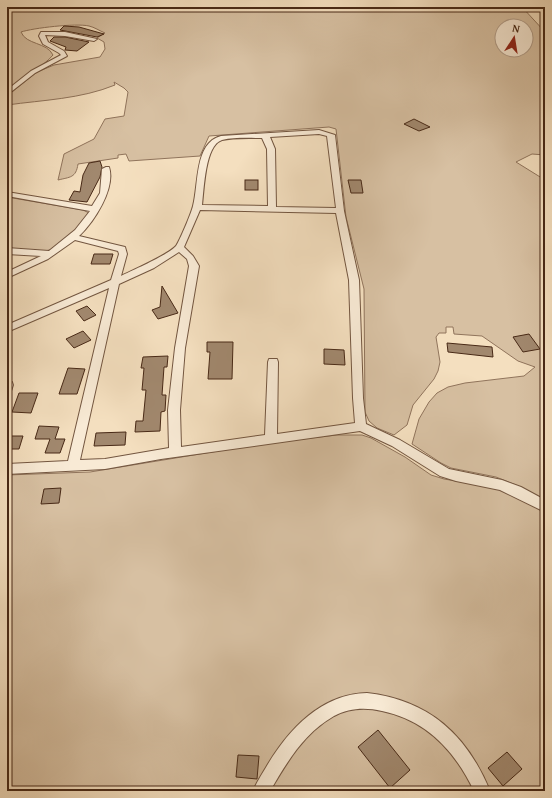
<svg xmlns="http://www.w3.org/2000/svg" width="552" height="798" font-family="'Gentium Book Plus',serif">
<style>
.green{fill:#d7c0a2;stroke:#90745c;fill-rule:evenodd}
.building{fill:#a1886e;stroke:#482916}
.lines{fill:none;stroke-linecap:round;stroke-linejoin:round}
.minor-casing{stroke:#735640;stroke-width:2}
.minor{fill:#f8ead5;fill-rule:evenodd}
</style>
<rect width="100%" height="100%" fill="#f4dfbf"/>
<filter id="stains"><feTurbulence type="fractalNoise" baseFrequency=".005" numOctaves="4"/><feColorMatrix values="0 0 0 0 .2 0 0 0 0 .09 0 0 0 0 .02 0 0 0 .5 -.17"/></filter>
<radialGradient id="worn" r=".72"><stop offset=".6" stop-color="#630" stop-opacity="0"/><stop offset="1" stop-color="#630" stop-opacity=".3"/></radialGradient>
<g class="green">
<path d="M7 7H389L397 11 404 7H522L545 32V155L532 154 516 162 545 180V501L516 485 496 477 451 468 441 463 412 444 419 419 429 402 437 393 448 387 465 383 524 376 535 367 518 361 482 336 454 334 453 327H446V333H439L436 337 440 362 438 371 434 379 413 405 407 425 394 435 377 428 369 421 365 412 364 289 346 217 336 129 329 127 209 136 200 156 129 161 126 154 118 155V158L78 164C76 178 70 177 58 180L64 154 94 139 105 119 124 116 128 92 124 88 114 82 115 85C81 99 43 100 7 105V96L37 72 54 65 100 57 105 49 104 42 97 38 105 33C100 31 94 27 89 26 76 23 33 28 21 32 26 45 47 42 53 55 44 66 20 80 7 91ZM502 26H526V50H502Z"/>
<path d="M7 197 83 210 89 213C79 227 63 248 45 251 32 253 19 250 7 249Z"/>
<polygon points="337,435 362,435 371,438 405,457 431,475 444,479 498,488 545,512 545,791 7,791 7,475 90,472 267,443"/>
</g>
<g class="building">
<polygon points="64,26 79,27 104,34 97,37 60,30"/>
<polygon points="54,37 65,37 89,42 77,51 65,50 66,47 50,41"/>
<polygon points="414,119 430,127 419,131 404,124"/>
<polygon points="100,161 102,167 100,177 87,202 69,200 74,191 80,192 83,175 89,163"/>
<rect x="245" y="180" width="13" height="10"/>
<polygon points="348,180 361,180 363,193 351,193"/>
<polygon points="94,254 113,254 110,264 91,264"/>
<polygon points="162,286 178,313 158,319 152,310 160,307"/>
<polygon points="87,306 96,315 84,321 76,311"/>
<polygon points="83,331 91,340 74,348 66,339"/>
<polygon points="529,334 540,349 523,352 513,337"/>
<polygon points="207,342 233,342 232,379 208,379 210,352 207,352"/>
<polygon points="447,343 492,347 493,357 448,352"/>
<polygon points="324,349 344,350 345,365 324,364"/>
<polygon points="168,356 167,367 164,367 162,395 166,395 165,411 161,412 160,431 135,432 136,421 143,421 146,390 142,390 144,368 141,368 143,357"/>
<polygon points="68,368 85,369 77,394 59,394"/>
<polygon points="19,393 38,393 31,413 12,412"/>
<polygon points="39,426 59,427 55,439 65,439 60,453 45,453 50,439 35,439"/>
<polygon points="126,432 125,445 94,446 96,433"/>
<polygon points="7,436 23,436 19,449 7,449"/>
<polygon points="61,488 59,503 41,504 44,489"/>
<polygon points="378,730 410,770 390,788 358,747"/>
<polygon points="507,752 522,769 503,786 488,768"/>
<polygon points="238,755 259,756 257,779 236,777"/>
</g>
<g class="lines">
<defs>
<g id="minor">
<polygon points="41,32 65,32 97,39 94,41 65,36 45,35 48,42 64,51 67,56 35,73 7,95 7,90 31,71 61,55 59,53 43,44 39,36"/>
<path d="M319 130 335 135 344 211 359 280 363 398 366 424 400 440 449 469 502 480 521 487 545 500V512L500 490 456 481 440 476 392 446 360 431 161 459 105 469 7 474V464L68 461 109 288 7 332V325L111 280 119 254 118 251 75 240 48 259 7 278V272L41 256 7 254V248L49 251 75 230 90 211 7 196V192L92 206 100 193 102 169 106 167H109C116 188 94 222 79 236L125 247 127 254 121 276C133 270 168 255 176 246 180 240 191 214 193 206 199 184 194 143 221 136ZM319 134 327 136 336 208 276 207 275 149 270 137ZM262 138 267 149 268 206 202 205C204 189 205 145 222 140 234 137 250 138 262 138ZM200 210 336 213 349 280 353 398 355 423 277 434 278 362 277 359H269L268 362 265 435 181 447 180 410 185 348 199 266 193 256 184 247ZM179 252 187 259 189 266 175 348 168 410 169 448 105 459 80 460 119 284 154 268Z"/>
<polygon points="7,381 12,382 13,385 11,391 7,392"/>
<path d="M367 693C429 700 467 735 490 791H474C455 751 426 720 382 711 365 707 349 708 334 716 304 733 287 762 270 791H253C257 781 263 773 268 764 290 728 322 694 367 693Z"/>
</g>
</defs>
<use href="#minor" class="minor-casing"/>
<use href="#minor" class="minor"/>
</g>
<rect width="552" height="798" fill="none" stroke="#f4dfbf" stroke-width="24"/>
<rect x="8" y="8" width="536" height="782" fill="none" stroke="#482916" stroke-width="2"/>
<rect x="12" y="12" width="528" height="774" fill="none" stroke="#482916"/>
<g transform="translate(514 38) rotate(12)"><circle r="19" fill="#f8ead5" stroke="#b29d89"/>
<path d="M0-3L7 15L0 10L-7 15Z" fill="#8f2418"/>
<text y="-6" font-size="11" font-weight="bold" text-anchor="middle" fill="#482916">N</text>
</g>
<rect width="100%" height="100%" filter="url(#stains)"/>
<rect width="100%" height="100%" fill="url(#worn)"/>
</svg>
